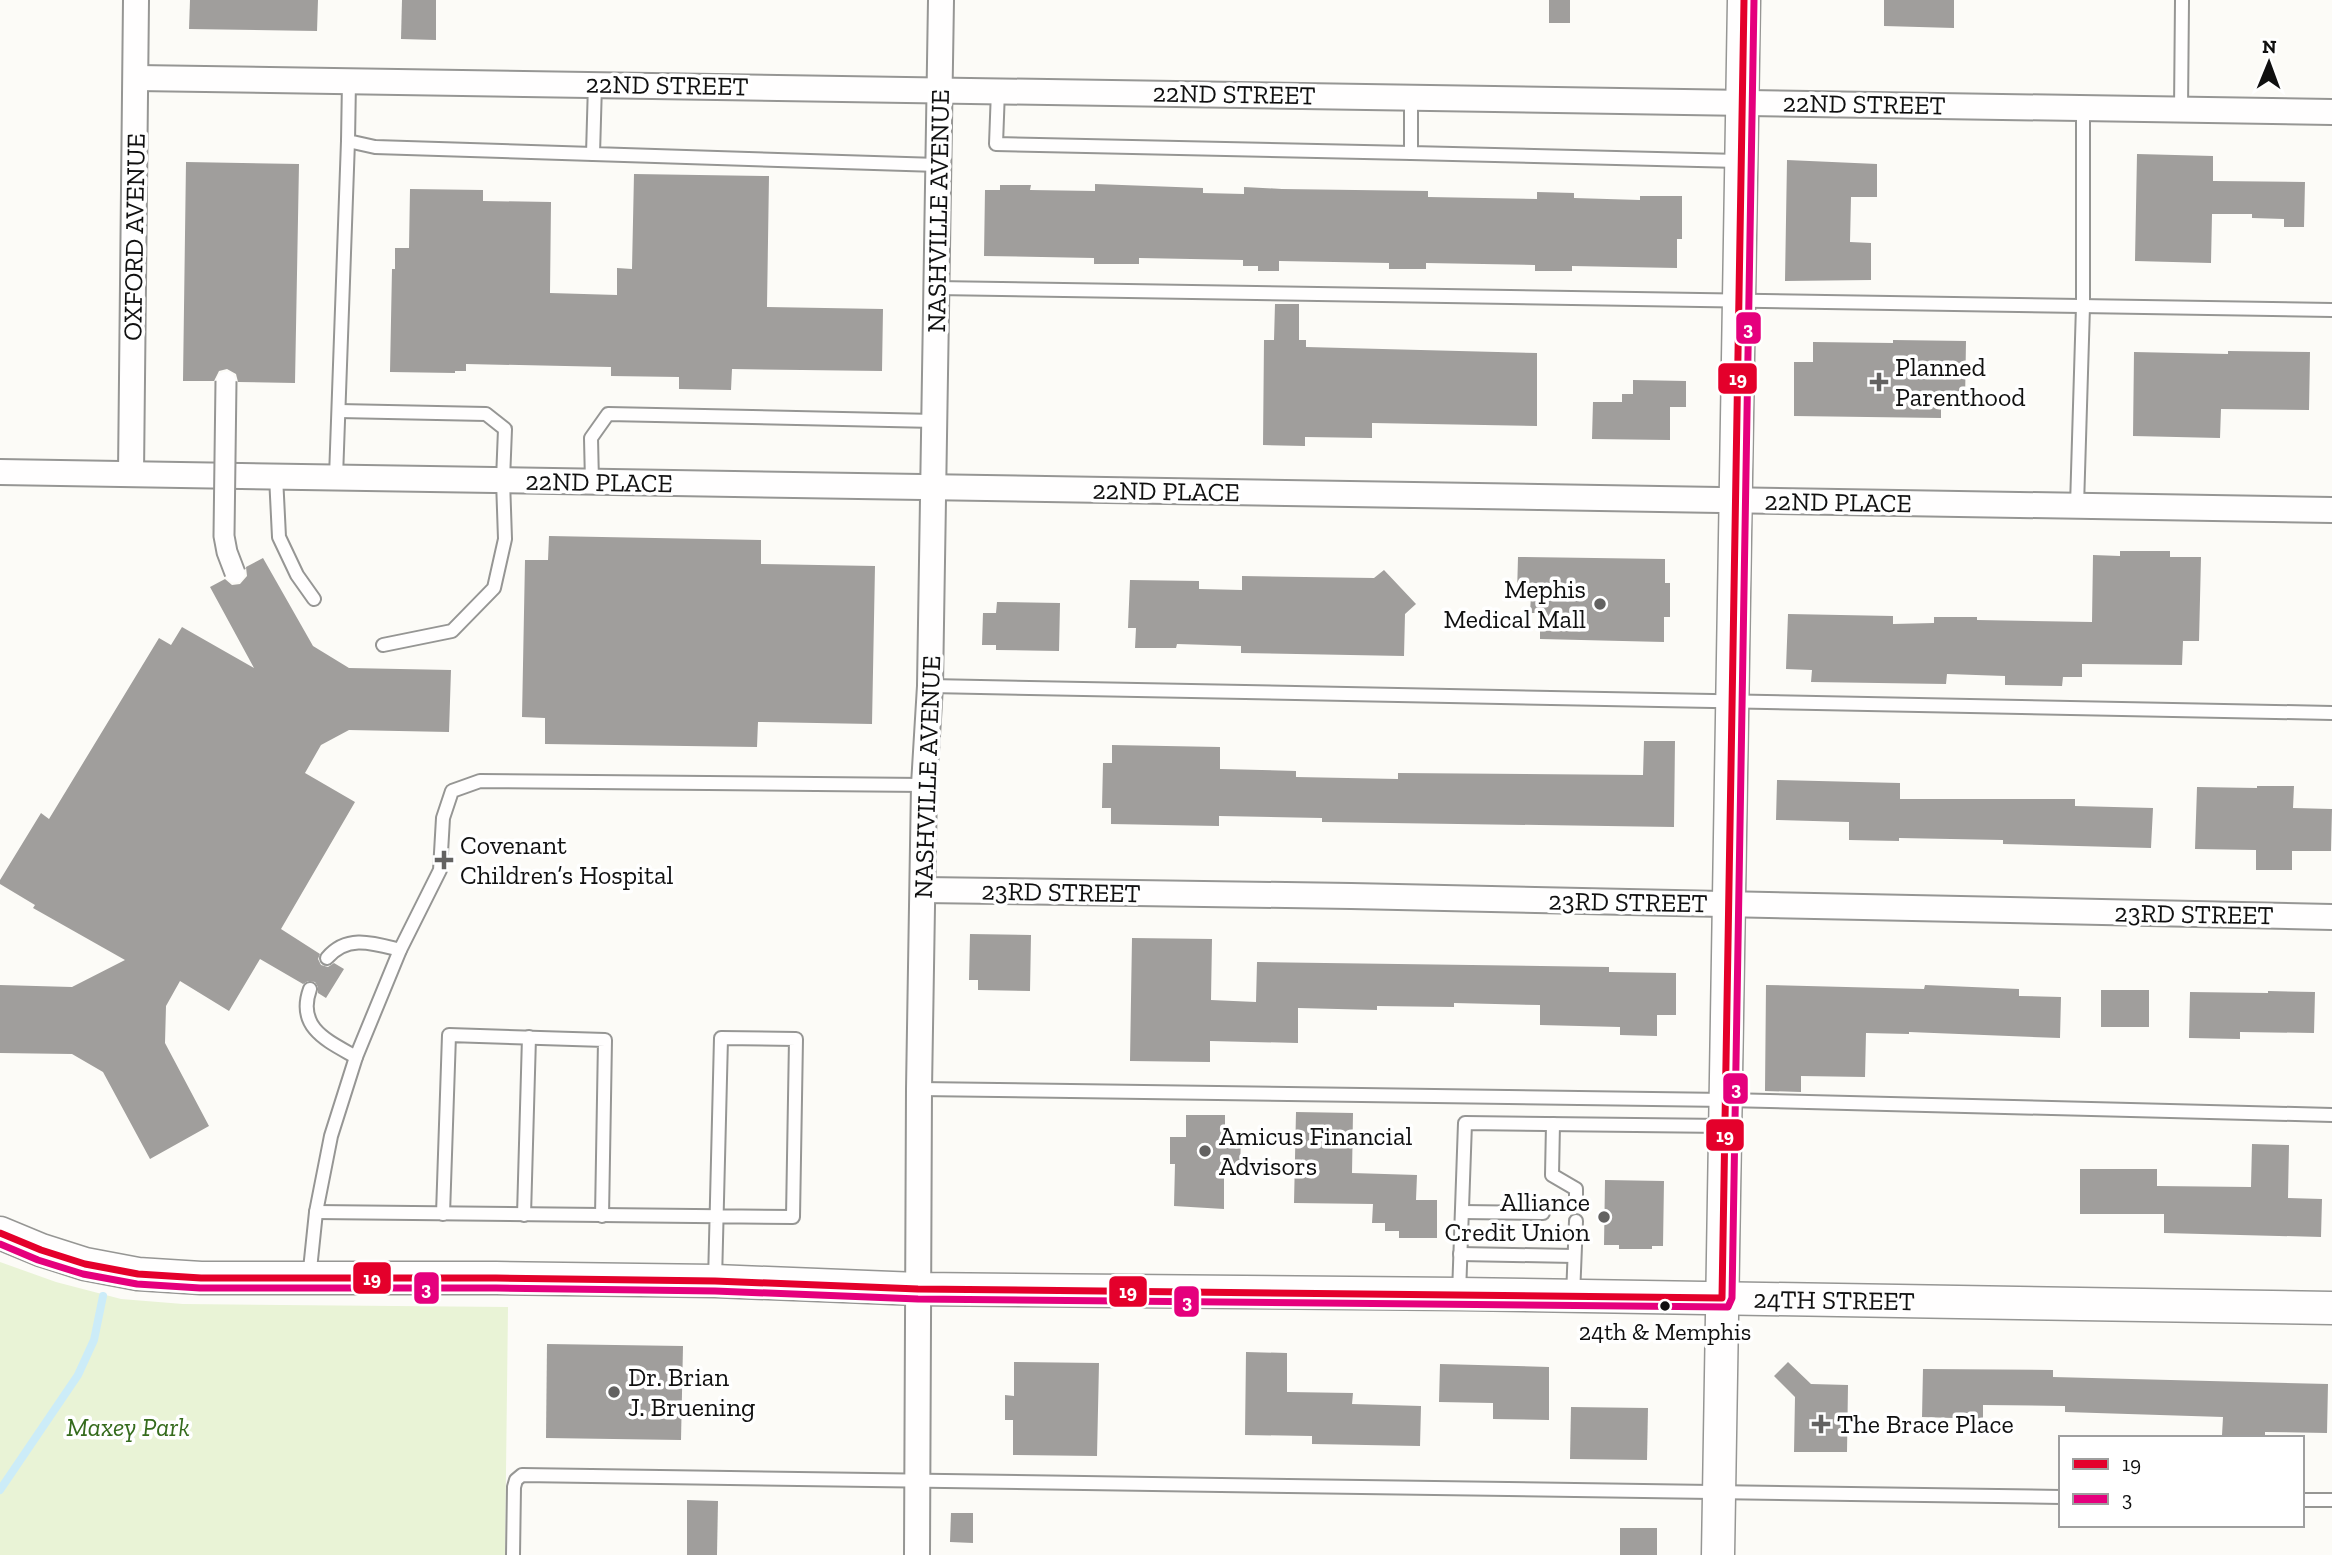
<svg xmlns="http://www.w3.org/2000/svg" width="2332" height="1555" font-family="'Zilla Slab',serif">
<style>
.green{fill:#e9f3d6}
.lines{fill:none;stroke-linecap:round;stroke-linejoin:round}
.stream{stroke:#ccecf8;stroke-width:8}
.building{fill:#a09e9c}
.service-casing{stroke:#969694;stroke-width:16}
.minor-casing{stroke:#969694;stroke-width:28}
.tertiary-casing{stroke:#969694;stroke-width:35}
.service{stroke:#fffefe;stroke-width:12}
.minor{stroke:#fffefe;stroke-width:24}
.tertiary{stroke:#fffefe;stroke-width:32}
.pedestrian-bridge-casing{stroke:#969694;stroke-width:23;stroke-linecap:butt}
.pedestrian-bridge{stroke:#fffefe;stroke-width:19}
.bus-1-casing{stroke:#fff;stroke-width:12}
.bus-2-casing{stroke:#fff;stroke-width:12}
.bus-1{stroke:#e4002b;stroke-width:7}
.bus-2{stroke:#e5007d;stroke-width:7}
.poi-dot{fill:#636261;stroke:#fff;stroke-width:2.5}
.bus-dot{fill:#101010;stroke:#fff;stroke-width:2.5}
.labels{text-anchor:middle;stroke-width:7;stroke-linejoin:round;paint-order:stroke}
.bus-label{font-size:24px;fill:#101010;stroke:#fff}
.street-label{font-size:26px;fill:#101010;stroke:#fff}
.poi-label{font-size:26px;fill:#101010;stroke:#fff;text-anchor:start}
.park-label{font-size:26px;font-style:italic;fill:#356b1d;stroke:#fff}
.line-badge{stroke:#fff;stroke-width:2.5}
.badge-label{font-size:19px;text-anchor:middle;font-weight:bold;fill:#fff}
</style>
<rect width="100%" height="100%" fill="#fcfbf7"/>
<polygon class="green" points="0,1262 56,1282 121,1299 183,1304 508,1307 505,1555 0,1555"/>
<g class="lines">
<polyline class="stream" points="0,1490 78,1375 94,1340 103,1296"/>
</g>
<g class="building">
<polygon points="190,0 318,0 317,31 189,29"/>
<polygon points="402,0 436,0 436,40 401,39"/>
<rect x="1549" y="0" width="21" height="23"/>
<polygon points="1884,0 1954,0 1954,28 1884,26"/>
<polygon points="2137,154 2213,156 2213,181 2305,182 2304,227 2284,227 2284,219 2252,218 2252,214 2212,214 2211,263 2135,261"/>
<polygon points="1787,160 1877,164 1877,197 1851,197 1850,242 1871,243 1871,280 1785,281"/>
<polygon points="186,162 299,164 295,383 238,382 236,374 227,369 219,371 214,381 183,381"/>
<polygon points="634,174 769,176 767,307 883,309 882,371 732,369 731,390 679,389 679,377 611,376 611,367 466,364 466,371 455,371 455,373 390,372 392,269 395,269 395,248 409,248 410,189 483,190 483,201 551,202 550,293 617,295 617,268 632,269"/>
<polygon points="1095,184 1203,188 1203,193 1244,194 1244,187 1282,189 1428,191 1428,197 1537,199 1537,192 1574,193 1574,198 1640,200 1640,196 1682,196 1682,239 1677,239 1677,268 1572,266 1572,271 1535,271 1535,265 1426,263 1426,269 1389,269 1389,263 1279,261 1279,271 1258,271 1258,266 1243,266 1243,260 1139,258 1139,264 1094,264 1094,258 984,256 985,190 1000,190 1000,185 1031,185 1030,190 1095,191"/>
<polygon points="1275,304 1299,304 1299,340 1306,340 1306,347 1537,353 1537,426 1372,423 1372,438 1305,437 1305,446 1263,445 1264,340 1274,340"/>
<polygon points="1893,340 1966,341 1965,403 1941,403 1941,418 1794,416 1794,362 1813,362 1813,342 1893,343"/>
<polygon points="2228,351 2310,352 2309,410 2221,409 2220,438 2133,436 2134,352 2228,354"/>
<polygon points="1633,380 1686,381 1686,407 1670,407 1670,440 1592,439 1593,402 1622,402 1622,394 1633,394"/>
<polygon points="549,536 761,540 761,564 875,566 872,724 758,722 757,747 545,744 545,718 522,717 525,560 548,560"/>
<polygon points="2120,551 2170,551 2170,557 2201,557 2199,641 2183,641 2182,665 2082,664 2082,677 2063,677 2062,686 2005,685 2005,676 1947,674 1946,684 1811,682 1812,670 1786,669 1788,614 1893,616 1893,624 1934,623 1934,617 1977,617 1977,620 2092,622 2093,555 2120,556"/>
<polygon points="1518,557 1665,559 1665,583 1670,583 1670,617 1664,617 1664,642 1540,639 1540,613 1530,613 1531,595 1517,594"/>
<polygon points="263,558 313,646 349,668 451,670 449,732 349,730 321,745 305,773 355,802 281,929 320,954 318,959 321,965 328,967 334,963 344,969 326,998 318,993 318,987 315,982 308,981 303,984 260,959 229,1011 180,981 166,1006 165,1043 209,1126 150,1159 103,1072 72,1054 0,1053 0,985 72,987 125,960 33,908 35,905 0,884 0,880 41,813 49,819 159,638 171,645 182,627 254,668 210,587 225,579 232,585 240,584 247,576 246,567"/>
<polygon points="1384,570 1416,604 1405,614 1404,656 1241,653 1241,646 1177,644 1176,648 1135,648 1136,628 1128,628 1130,580 1199,581 1199,589 1242,590 1242,576 1374,578"/>
<polygon points="997,602 1060,603 1059,651 996,650 996,645 982,645 983,613 996,613"/>
<polygon points="1644,741 1675,741 1674,827 1322,822 1322,818 1219,816 1219,826 1111,824 1111,808 1102,808 1103,763 1112,763 1112,745 1220,747 1220,769 1296,771 1296,777 1398,779 1398,773 1643,775"/>
<polygon points="1777,780 1900,783 1900,799 2075,799 2075,806 2153,808 2151,848 2003,844 2003,840 1899,838 1899,841 1849,840 1849,822 1776,820"/>
<polygon points="2257,786 2294,786 2293,808 2332,809 2331,851 2292,851 2292,870 2256,870 2256,850 2195,849 2197,787 2257,788"/>
<polygon points="970,934 1031,935 1030,991 978,990 978,980 969,980"/>
<polygon points="1132,938 1212,939 1211,1000 1256,1002 1257,962 1609,967 1609,972 1676,973 1676,1015 1657,1015 1657,1036 1620,1035 1620,1027 1540,1025 1540,1005 1454,1003 1454,1007 1377,1006 1377,1010 1298,1008 1298,1043 1210,1041 1210,1062 1130,1061"/>
<polygon points="1766,985 1924,989 1925,985 2019,989 2019,996 2061,997 2060,1038 1909,1032 1909,1034 1866,1033 1865,1077 1801,1076 1801,1092 1765,1091"/>
<rect x="2101" y="990" width="48" height="37"/>
<polygon points="2268,991 2315,992 2314,1033 2240,1032 2240,1039 2189,1038 2190,992 2268,993"/>
<polygon points="1296,1112 1353,1113 1352,1173 1417,1175 1416,1200 1437,1200 1437,1238 1399,1238 1399,1231 1385,1231 1385,1223 1372,1223 1373,1204 1294,1203"/>
<polygon points="1186,1115 1225,1115 1225,1138 1241,1138 1240,1165 1224,1165 1224,1209 1174,1206 1175,1164 1170,1164 1170,1137 1186,1137"/>
<polygon points="2252,1144 2289,1145 2288,1198 2322,1199 2321,1237 2164,1233 2164,1214 2080,1214 2080,1169 2157,1169 2157,1186 2251,1187"/>
<polygon points="1605,1180 1664,1181 1663,1246 1652,1246 1652,1249 1619,1249 1619,1245 1604,1245"/>
<polygon points="547,1344 683,1346 681,1440 546,1438"/>
<polygon points="1246,1352 1287,1353 1287,1392 1353,1393 1352,1404 1421,1406 1420,1446 1312,1444 1312,1436 1245,1435"/>
<polygon points="1014,1362 1099,1363 1097,1456 1013,1455 1013,1420 1005,1420 1005,1395 1014,1396"/>
<polygon points="1788,1362 1811,1384 1848,1385 1847,1452 1794,1452 1795,1397 1774,1376"/>
<polygon points="1440,1364 1549,1367 1549,1420 1493,1419 1493,1403 1439,1402"/>
<polygon points="1923,1369 2053,1370 2053,1377 2328,1384 2327,1433 2265,1432 2265,1436 2222,1435 2223,1417 2065,1412 2065,1406 1983,1405 1983,1419 1922,1417"/>
<polygon points="1571,1407 1648,1408 1647,1460 1570,1459"/>
<polygon points="687,1500 718,1501 717,1555 687,1555"/>
<polygon points="951,1513 973,1513 973,1543 950,1542"/>
<rect x="1620" y="1528" width="37" height="27"/>
</g>
<g class="lines">
<defs>
<g id="service">
<polyline points="349,81 348,141 375,147 593,154"/>
<polyline points="595,84 593,154 938,165"/>
<polyline points="998,90 996,144 1411,153"/>
<polyline points="1411,97 1411,153 1739,161"/>
<polyline points="2181,110 2182,0"/>
<polyline points="936,288 2332,310"/>
<polyline points="339,411 486,414 505,429 503,480 505,539 494,588 452,631 383,645"/>
<polyline points="276,476 279,537 297,575 314,599"/>
<polyline points="336,477 348,141"/>
<polyline points="592,482 591,438 608,414 935,421"/>
<polyline points="2077,506 2083,306 2083,108"/>
<polyline points="930,686 2332,713"/>
<path d="M327 958C347 934 373 943 400 950"/>
<path d="M310 989C296 1028 328 1041 356 1057"/>
<polyline points="919,1089 1726,1100 2332,1115"/>
<polyline points="1553,1124 1552,1175 1576,1189 1576,1204"/>
<polyline points="316,1212 793,1217 796,1039 721,1038 715,1281"/>
<polyline points="1462,1212 1543,1213"/>
<polyline points="443,1214 449,1035 605,1040 602,1216"/>
<polyline points="524,1215 529,1037"/>
<polyline points="1460,1254 1574,1256"/>
<polyline points="309,1279 316,1212 331,1136 356,1057 400,950 440,870 443,818 452,791 480,781 924,785"/>
<polyline points="1459,1294 1465,1123 1725,1126"/>
<polyline points="1573,1296 1576,1221"/>
<polyline points="2302,1500 2332,1500"/>
<polyline points="513,1555 514,1487 516,1480 522,1475 2061,1497"/>
</g>
<g id="minor">
<polyline points="137,78 2332,112"/>
<polyline points="0,472 2332,510"/>
<polyline points="131,474 136,0"/>
<polyline points="923,890 1351,896 2332,917"/>
<polyline points="917,1555 919,1089 924,785 930,686 941,0"/>
</g>
<g id="tertiary">
<path id="s1" d="M0 1233 41 1250 85 1264 138 1274 201 1278H496L715 1281 918 1289 1459 1294 2332 1308"/>
<polyline points="1718,1555 1744,0"/>
</g>
</defs>
<use href="#service" class="service-casing"/>
<use href="#minor" class="minor-casing"/>
<use href="#tertiary" class="tertiary-casing"/>
<use href="#service" class="service"/>
<use href="#minor" class="minor"/>
<use href="#tertiary" class="tertiary"/>
<defs>
<polyline id="pedestrian-bridge" points="226,381 224,536 227,552 235,573"/>
</defs>
<use href="#pedestrian-bridge" class="pedestrian-bridge-casing"/>
<use href="#pedestrian-bridge" class="pedestrian-bridge"/>
<defs>
<polyline id="bus-1" points="0,1233 41,1250 85,1264 138,1274 201,1278 496,1278 715,1281 918,1289 1722,1298 1744,0"/>
<polyline id="bus-2" points="0,1244 38,1260 83,1274 137,1284 200,1288 496,1288 715,1291 918,1299 1728,1307 1732,1298 1754,0"/>
</defs>
<use href="#bus-1" class="bus-1-casing"/>
<use href="#bus-2" class="bus-2-casing"/>
<use href="#bus-1" class="bus-1"/>
<use href="#bus-2" class="bus-2"/>
</g>
<g class="poi-dot">
<path d="M1875.5 371.5h7v7h7v7h-7v7h-7v-7h-7v-7h7z"/>
<circle cx="1600" cy="604" r="7"/>
<path d="M440.5 849.5h7v7h7v7h-7v7h-7v-7h-7v-7h7z"/>
<circle cx="1205" cy="1151" r="7"/>
<circle cx="1604" cy="1217" r="7"/>
<circle cx="614" cy="1392" r="7"/>
<path d="M1817.5 1413.5h7v7h7v7h-7v7h-7v-7h-7v-7h7z"/>
</g>
<circle class="bus-dot" cx="1665" cy="1306" r="6"/>
<g class="labels">
<g class="bus-label">
<text x="1665" y="1340">24th &amp; Memphis</text>
</g>
<g class="street-label">
<text transform="translate(667 85) rotate(1)" y="9">22ND STREET</text>
<text transform="translate(1234 94) rotate(1)" y="9">22ND STREET</text>
<text transform="translate(1864 104) rotate(1)" y="9">22ND STREET</text>
<text transform="translate(938 211) rotate(-89)" y="9">NASHVILLE AVENUE</text>
<text transform="translate(134 237) rotate(-89)" y="9">OXFORD AVENUE</text>
<text transform="translate(599 482) rotate(1)" y="9">22ND PLACE</text>
<text transform="translate(1166 491) rotate(1)" y="9">22ND PLACE</text>
<text transform="translate(1838 502) rotate(1)" y="9">22ND PLACE</text>
<text transform="translate(927 777) rotate(-88)" y="9">NASHVILLE AVENUE</text>
<text transform="translate(1061 892) rotate(1)" y="9">23RD STREET</text>
<text transform="translate(1628 902) rotate(1)" y="9">23RD STREET</text>
<text transform="translate(2194 914) rotate(1)" y="9">23RD STREET</text>
<text dy="9" stroke="none"><textPath href="#s1" startOffset="1841">24TH STREET</textPath></text>
</g>
<g class="poi-label">
<text x="1895" y="376">Planned<tspan x="1895" dy="30">Parenthood</tspan></text>
<text x="1586" y="598" text-anchor="end">Mephis<tspan x="1586" dy="30">Medical Mall</tspan></text>
<text x="460" y="854">Covenant<tspan x="460" dy="30">Children’s Hospital</tspan></text>
<text x="1219" y="1145">Amicus Financial<tspan x="1219" dy="30">Advisors</tspan></text>
<text x="1590" y="1211" text-anchor="end">Alliance<tspan x="1590" dy="30">Credit Union</tspan></text>
<text x="628" y="1386">Dr. Brian<tspan x="628" dy="30">J. Bruening</tspan></text>
<text x="1837" y="1433">The Brace Place</text>
</g>
<g class="park-label">
<text x="128" y="1436">Maxey Park</text>
</g>
</g>
<g class="line-badge">
<rect x="1735" y="311" width="27" height="34" rx="7" fill="#e5007d"/>
<rect x="1717" y="362" width="41" height="33" rx="7" fill="#e4002b"/>
<rect x="1722" y="1072" width="27" height="33" rx="7" fill="#e5007d"/>
<rect x="1705" y="1118" width="40" height="34" rx="7" fill="#e4002b"/>
<rect x="352" y="1261" width="40" height="34" rx="7" fill="#e4002b"/>
<rect x="413" y="1271" width="27" height="34" rx="7" fill="#e5007d"/>
<rect x="1108" y="1275" width="40" height="33" rx="7" fill="#e4002b"/>
<rect x="1173" y="1285" width="27" height="33" rx="7" fill="#e5007d"/>
</g>
<g class="badge-label">
<text x="1748" y="335">3</text>
<text x="1738" y="385">19</text>
<text x="1736" y="1095">3</text>
<text x="1725" y="1142">19</text>
<text x="372" y="1285">19</text>
<text x="426" y="1295">3</text>
<text x="1128" y="1298">19</text>
<text x="1187" y="1308">3</text>
</g>
<rect x="2059" y="1436" width="245" height="91" fill="#ffffff" stroke="#9f9f9f" stroke-width="2"/>
<rect x="2073" y="1459" width="35" height="10" fill="#e4002b" stroke="#9f9f9f" stroke-width="2"/>
<text x="2122" y="1471" font-size="21" fill="#101010">19</text>
<rect x="2073" y="1494" width="35" height="10" fill="#e5007d" stroke="#9f9f9f" stroke-width="2"/>
<text x="2122" y="1506" font-size="21" fill="#101010">3</text>
<g transform="translate(2269 63) rotate(1)" stroke="#ffffff" stroke-width="5" paint-order="stroke">
<path d="M0-5L12 26L0 18L-12 26Z" fill="#101010"/>
<text y="-10" font-size="19" font-weight="bold" text-anchor="middle" fill="#101010">N</text>
</g>
</svg>
